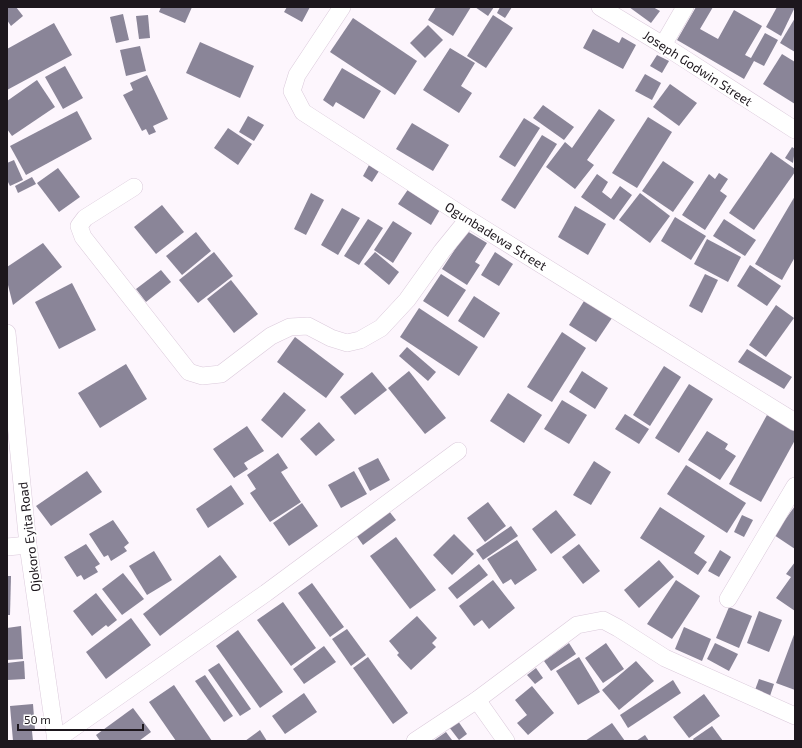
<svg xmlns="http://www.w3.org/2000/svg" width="802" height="748" font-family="'Exo 2',sans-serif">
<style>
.building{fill:#8a8598}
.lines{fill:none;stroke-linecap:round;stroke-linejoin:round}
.minor-casing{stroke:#dbcadb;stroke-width:18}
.minor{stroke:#fff;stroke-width:17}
.labels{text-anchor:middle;stroke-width:3.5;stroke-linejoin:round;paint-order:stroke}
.street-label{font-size:13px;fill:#1d171d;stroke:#fff}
</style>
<rect width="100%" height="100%" fill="#fdf6fd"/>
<g class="building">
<polygon points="7,7 16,7 23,16 11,26 7,20"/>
<polygon points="161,7 192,7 185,23 159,12"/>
<polygon points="287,7 310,7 302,22 284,12"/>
<polygon points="436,7 471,7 453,36 428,20"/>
<polygon points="475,7 494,7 488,16"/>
<polygon points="500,7 512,7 505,18 497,13"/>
<polygon points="629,7 653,7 660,11 651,23"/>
<polygon points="696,7 713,7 700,29 718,39 734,10 762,26 745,55 751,58 765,33 778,40 764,66 754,61 744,79 677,40"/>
<polygon points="777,7 795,7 781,36 766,27"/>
<polygon points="123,14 129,40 116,43 110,17"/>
<polygon points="148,15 150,38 139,39 136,16"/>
<polygon points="493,15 513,28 486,68 467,56"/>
<polygon points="353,18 417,61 395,95 330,52"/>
<polygon points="795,18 795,52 780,43"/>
<polygon points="54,23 72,55 7,90 7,49"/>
<polygon points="428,25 443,40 425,58 410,43"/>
<polygon points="593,29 619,43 622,37 636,45 623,69 583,48"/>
<polygon points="200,42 254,66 240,98 186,73"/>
<polygon points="140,46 146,71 126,76 120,50"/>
<polygon points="450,48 475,63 461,86 472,93 459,113 423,90"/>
<polygon points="782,54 795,62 795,104 763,84"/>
<polygon points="657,55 669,61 662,73 650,66"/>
<polygon points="65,66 83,98 63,109 45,77"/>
<polygon points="342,68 381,91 364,119 336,102 333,107 323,100"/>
<polygon points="645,74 661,83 652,100 635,91"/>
<polygon points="147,75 168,119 153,126 156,132 149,135 146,129 142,131 123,95 133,90 130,83"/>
<polygon points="37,80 55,107 12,136 7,129 7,101"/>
<polygon points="670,84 697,103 679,126 653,107"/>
<polygon points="543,105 574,127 564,140 533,118"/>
<polygon points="599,109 615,120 587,160 594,165 575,189 546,167 565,142 572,148"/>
<polygon points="77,111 92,139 26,175 10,146"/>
<polygon points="248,116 264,125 254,141 239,132"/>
<polygon points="648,117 672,132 637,188 612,173"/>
<polygon points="524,118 540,128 515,167 499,157"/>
<polygon points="412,123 449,145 433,171 396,149"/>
<polygon points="228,128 252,144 238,165 214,148"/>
<polygon points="542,135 557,144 515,209 501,200"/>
<polygon points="792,147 795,149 793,163 785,158"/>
<polygon points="771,152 795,169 795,172 754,230 729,213"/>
<polygon points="14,160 23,180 10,186 7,180 7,163"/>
<polygon points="663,161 694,182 673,212 642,191"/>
<polygon points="369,165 379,171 372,182 363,176"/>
<polygon points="58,168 80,197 59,212 37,183"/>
<polygon points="719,173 728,179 720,191 727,196 705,230 682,215 709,174 715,179"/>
<polygon points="597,174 608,182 602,192 611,199 620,186 632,195 614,220 581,197"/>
<polygon points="32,177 36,184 18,193 15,186"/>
<polygon points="409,188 441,208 431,225 398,204"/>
<polygon points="311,193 324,200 306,235 294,229"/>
<polygon points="640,193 670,216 650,243 619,220"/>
<polygon points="795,196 795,257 782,280 755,264"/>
<polygon points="162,205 184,232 156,254 134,227"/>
<polygon points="575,206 606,224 588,255 558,237"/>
<polygon points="342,208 360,218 338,255 321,245"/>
<polygon points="675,217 706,236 691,260 661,241"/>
<polygon points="368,219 383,228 359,265 344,256"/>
<polygon points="724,219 756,240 745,256 713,236"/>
<polygon points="393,221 412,233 393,263 374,250"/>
<polygon points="467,231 487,243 475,262 480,265 467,285 442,269"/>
<polygon points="196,232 211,251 182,275 166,256"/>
<polygon points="707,239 741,257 728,282 694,264"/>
<polygon points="43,243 62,267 13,305 7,281 7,267"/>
<polygon points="214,252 233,276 198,303 179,280"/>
<polygon points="375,252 399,272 389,285 364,264"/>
<polygon points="495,252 513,264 499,286 481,275"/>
<polygon points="750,265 781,286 767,306 737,286"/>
<polygon points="161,270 171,282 146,302 136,289"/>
<polygon points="441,274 466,290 448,317 423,301"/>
<polygon points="705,274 718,280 702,313 689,306"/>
<polygon points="231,280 258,314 234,333 207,299"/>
<polygon points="72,283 96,330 59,349 35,302"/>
<polygon points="474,296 500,313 484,338 458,321"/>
<polygon points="584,301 612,318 596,342 569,325"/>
<polygon points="776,305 794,318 766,357 749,345"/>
<polygon points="419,308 478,347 459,376 400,337"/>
<polygon points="562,332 586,348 552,402 527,387"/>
<polygon points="295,337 344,374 326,398 277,362"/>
<polygon points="407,347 436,372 428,381 399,356"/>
<polygon points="747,349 792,377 784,389 738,362"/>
<polygon points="126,364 147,399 100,428 78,393"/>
<polygon points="664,366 681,377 650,426 633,415"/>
<polygon points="409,371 446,418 425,434 388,388"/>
<polygon points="582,371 608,388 595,409 569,392"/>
<polygon points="372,372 387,390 355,415 340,397"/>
<polygon points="689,384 713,399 679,453 655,438"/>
<polygon points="284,392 306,410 282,438 261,420"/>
<polygon points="508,393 542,415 524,443 490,421"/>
<polygon points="562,400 587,415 569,444 544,429"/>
<polygon points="625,414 649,429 639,444 615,429"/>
<polygon points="767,415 795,430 795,440 761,502 729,484"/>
<polygon points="319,422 335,440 316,456 300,439"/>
<polygon points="247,426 264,451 244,463 248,469 234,478 213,449"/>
<polygon points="707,431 728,444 725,449 736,456 720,480 688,460"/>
<polygon points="278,453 288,468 281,472 301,502 270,522 250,493 256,489 247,475"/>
<polygon points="378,458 390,480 370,491 358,468"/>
<polygon points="594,461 611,472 591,505 573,495"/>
<polygon points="686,465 746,503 727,533 667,494"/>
<polygon points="87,471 102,492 51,526 36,506"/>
<polygon points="354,471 367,494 341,508 328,485"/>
<polygon points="231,485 244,504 208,528 196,509"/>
<polygon points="488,502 506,526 485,542 467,518"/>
<polygon points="302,503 318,526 289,546 273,523"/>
<polygon points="795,506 795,549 774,535"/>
<polygon points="660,507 705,536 694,553 707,562 698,575 640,538"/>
<polygon points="556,510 576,535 551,554 532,529"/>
<polygon points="389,511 396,520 363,545 356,535"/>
<polygon points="742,515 753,520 744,537 734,532"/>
<polygon points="113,520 129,543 124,547 127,551 111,561 108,555 104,557 89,534"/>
<polygon points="511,526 518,536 483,560 476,550"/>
<polygon points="454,534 474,554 452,575 433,555"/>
<polygon points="396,537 436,590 410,609 370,556"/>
<polygon points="517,540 537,570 515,585 511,579 503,584 487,559"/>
<polygon points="86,544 100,564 95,567 98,572 84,580 81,575 77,577 64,557"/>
<polygon points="579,544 600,571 583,584 562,557"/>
<polygon points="720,550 731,557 719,577 708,571"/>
<polygon points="154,551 172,580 147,595 129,566"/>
<polygon points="220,555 237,577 160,636 143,614"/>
<polygon points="659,560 674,577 639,608 624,590"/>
<polygon points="795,562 795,611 776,598 791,577 786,574"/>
<polygon points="479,564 488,575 457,599 448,588"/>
<polygon points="123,573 144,599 122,615 102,589"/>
<polygon points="7,576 11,576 10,615 7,615"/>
<polygon points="493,580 515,608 489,629 482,620 474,626 459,606"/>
<polygon points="676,580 700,596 672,639 647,624"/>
<polygon points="312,583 344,627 330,637 298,593"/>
<polygon points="96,593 117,620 108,627 106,625 92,636 73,611"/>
<polygon points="283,602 316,648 291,666 257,620"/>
<polygon points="729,607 752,616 739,648 716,638"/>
<polygon points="759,611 782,620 769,652 747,643"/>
<polygon points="417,616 437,638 432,643 436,647 411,670 397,655 399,653 389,641"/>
<polygon points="131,618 151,645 106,679 86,652"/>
<polygon points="21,626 23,659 7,660 7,628"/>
<polygon points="684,627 711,639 702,661 675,649"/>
<polygon points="347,629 366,655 351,666 332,639"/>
<polygon points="238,630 283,692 260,708 216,646"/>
<polygon points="795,632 795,690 776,683"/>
<polygon points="569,643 576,654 551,671 544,661"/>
<polygon points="606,643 624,669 603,683 585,658"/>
<polygon points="715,643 738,654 729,671 707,659"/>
<polygon points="324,646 336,662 304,684 293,669"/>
<polygon points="368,657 408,713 393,724 353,668"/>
<polygon points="579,657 600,692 578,705 556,671"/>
<polygon points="24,661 25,679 7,680 7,663"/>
<polygon points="636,661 654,681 619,710 602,690"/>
<polygon points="219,663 251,709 240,716 208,670"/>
<polygon points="536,668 543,678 535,684 527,675"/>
<polygon points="205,675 233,716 224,722 195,681"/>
<polygon points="759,679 774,684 770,696 755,690"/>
<polygon points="673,680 681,693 628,728 620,715"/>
<polygon points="174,685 212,741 176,741 149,702"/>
<polygon points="532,686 554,713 528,735 517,723 527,715 515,700"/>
<polygon points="304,693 317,712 285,734 272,716"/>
<polygon points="704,694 720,716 689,738 673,717"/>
<polygon points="33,704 35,730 32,731 33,741 13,741 10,706"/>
<polygon points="133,708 151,732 139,741 100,741 96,735"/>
<polygon points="458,721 467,734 459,740 449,727"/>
<polygon points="612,723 625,741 585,741"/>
<polygon points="712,726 723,741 694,741 693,739"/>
<polygon points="260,730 267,741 245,741"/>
<polygon points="446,732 452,740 433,741"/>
<polygon points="645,735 649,741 636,741"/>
</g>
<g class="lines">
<defs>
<g id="minor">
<polyline points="342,7 297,75 292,91 303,112 468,219 795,422"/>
<polyline points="600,7 663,45 795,130"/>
<polyline points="663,45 685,7"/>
<polyline points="134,187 85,218 79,226 83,237 189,372 202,376 221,374 271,336 290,327 308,326 331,338 347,343 360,340 381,328 407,300 442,251 468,219"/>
<polyline points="7,333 28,545 56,741"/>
<polyline points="7,547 28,545"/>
<polyline points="728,599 795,486"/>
<polyline points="477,700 506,741"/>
<polyline points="56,740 266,593 458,451"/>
<polyline points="415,741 477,700 577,625 603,620 618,628 665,658 795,716"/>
</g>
</defs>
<use href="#minor" class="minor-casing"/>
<use href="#minor" class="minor"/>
</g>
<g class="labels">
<g class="street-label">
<text transform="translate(698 68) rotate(33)" y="5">Joseph Godwin Street</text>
<text transform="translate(496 236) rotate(32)" y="5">Ogunbadewa Street</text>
<text transform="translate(29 537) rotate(-97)" y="5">Ojokoro Eyita Road</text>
</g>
</g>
<rect width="802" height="748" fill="none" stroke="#1d171d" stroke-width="16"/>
<path d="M18 724v6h125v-6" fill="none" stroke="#1d171d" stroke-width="2"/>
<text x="24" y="724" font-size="12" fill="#1d171d" stroke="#ffffff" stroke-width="3" paint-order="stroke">50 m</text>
</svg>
